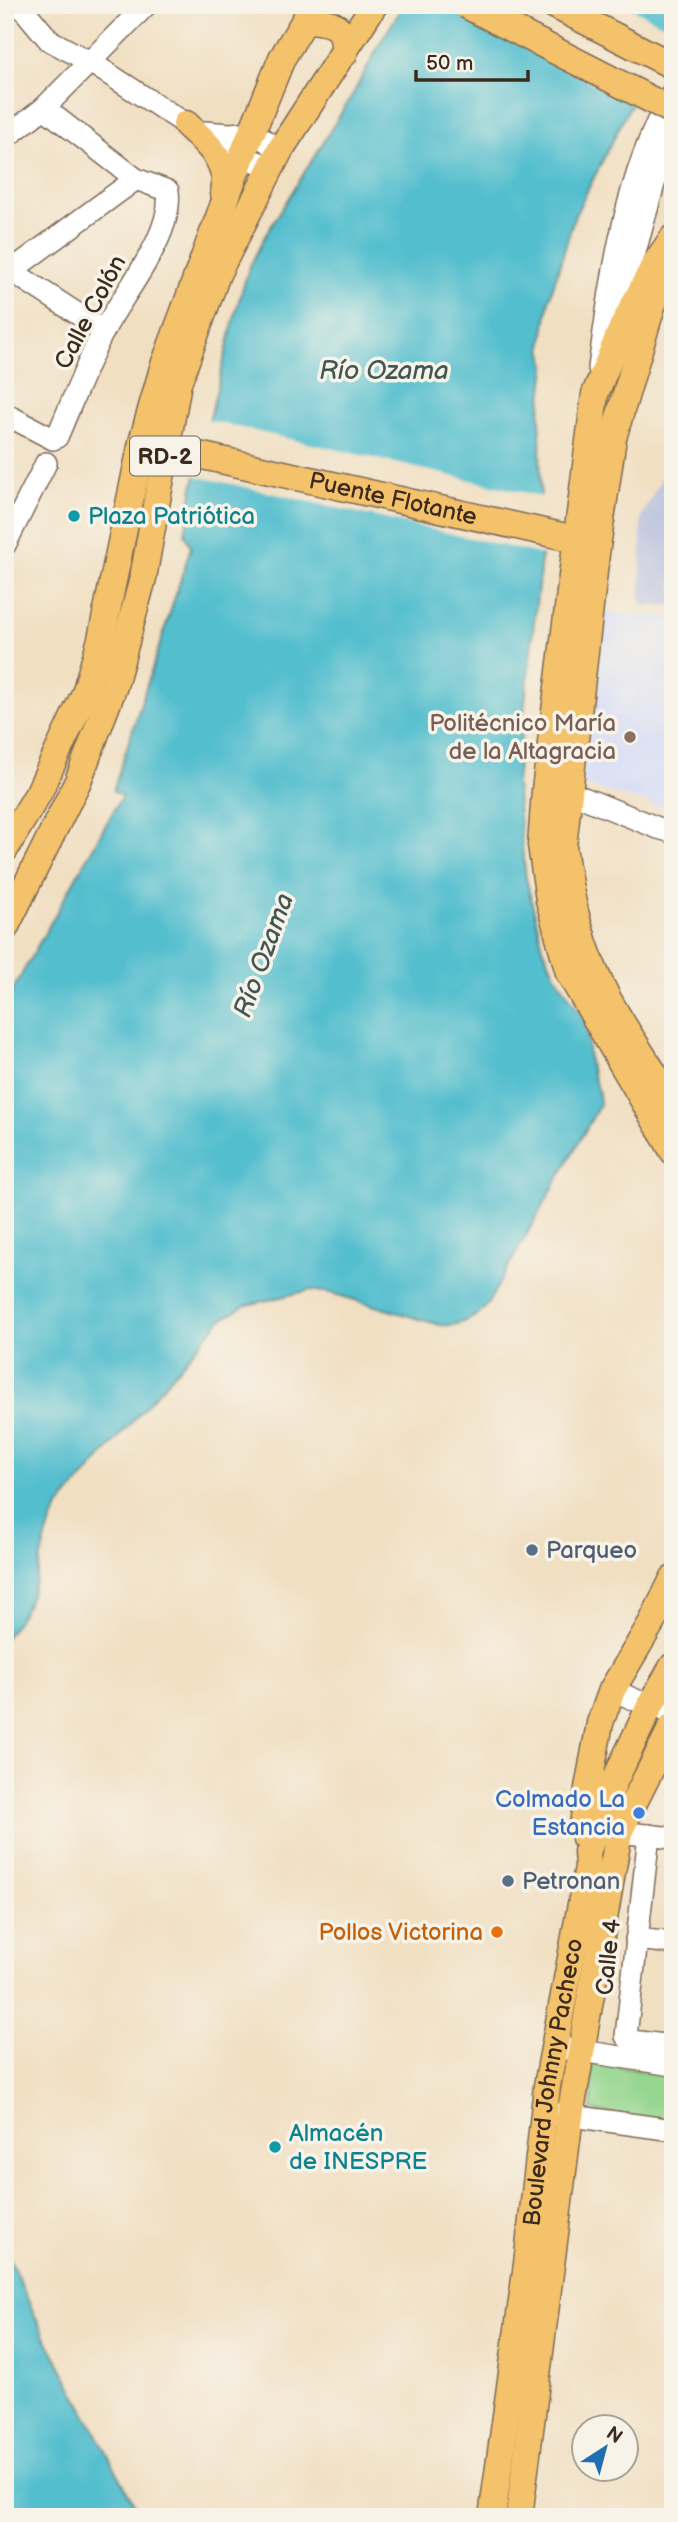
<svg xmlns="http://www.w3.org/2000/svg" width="678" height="2522" font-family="'Balsamiq Sans',sans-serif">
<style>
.built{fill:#d2d9f9}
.industrial{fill:#bcc3de}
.green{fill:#94d68e;stroke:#688056;stroke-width:2}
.water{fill:#53bece;stroke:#477476;stroke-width:2}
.pier{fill:#f1dfc2}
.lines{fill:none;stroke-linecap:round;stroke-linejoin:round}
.ferry{stroke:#425653;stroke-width:2;stroke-dasharray:9 7;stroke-linecap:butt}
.minor-casing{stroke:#7b6957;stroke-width:24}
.major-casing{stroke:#7b6957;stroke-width:29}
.minor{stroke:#fff;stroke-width:21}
.major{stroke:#f4c26a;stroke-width:26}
.major-bridge-casing{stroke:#7b6957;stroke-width:29;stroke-linecap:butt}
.major-bridge{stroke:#f4c26a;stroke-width:26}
.culture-dot{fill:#0f9aa8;stroke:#f7f3e8;stroke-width:2.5}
.education-dot{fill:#8d6e63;stroke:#f7f3e8;stroke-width:2.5}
.service-dot{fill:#5c6f8a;stroke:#f7f3e8;stroke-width:2.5}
.shop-dot{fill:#3f7fe0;stroke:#f7f3e8;stroke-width:2.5}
.food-dot{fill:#e8710a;stroke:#f7f3e8;stroke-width:2.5}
.labels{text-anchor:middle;stroke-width:7;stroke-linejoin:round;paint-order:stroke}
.shield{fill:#f7f3e8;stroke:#73665b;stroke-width:2}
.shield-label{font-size:23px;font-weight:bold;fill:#3b2a1e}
.street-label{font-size:24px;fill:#3b2a1e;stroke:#f7f3e8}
.culture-label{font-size:24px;fill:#0d838f;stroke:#f7f3e8;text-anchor:start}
.education-label{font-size:24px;fill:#785e54;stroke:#f7f3e8;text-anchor:end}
.service-label{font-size:24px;fill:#4e5e75;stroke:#f7f3e8;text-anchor:start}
.shop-label{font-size:24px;fill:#366cbe;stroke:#f7f3e8;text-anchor:end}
.food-label{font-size:24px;fill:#c56008;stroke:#f7f3e8;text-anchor:end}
.water-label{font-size:26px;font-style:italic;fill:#425653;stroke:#f7f3e8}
</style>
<rect width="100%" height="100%" fill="#f7f3e8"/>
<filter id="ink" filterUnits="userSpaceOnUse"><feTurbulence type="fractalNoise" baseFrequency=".0143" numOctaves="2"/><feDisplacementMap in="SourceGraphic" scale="14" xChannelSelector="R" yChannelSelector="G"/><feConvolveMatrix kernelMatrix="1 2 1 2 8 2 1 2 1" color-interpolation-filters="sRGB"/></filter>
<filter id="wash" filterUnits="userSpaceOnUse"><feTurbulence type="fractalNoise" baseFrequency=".00686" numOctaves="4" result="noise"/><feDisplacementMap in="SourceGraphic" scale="28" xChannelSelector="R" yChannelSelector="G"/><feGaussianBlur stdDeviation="1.57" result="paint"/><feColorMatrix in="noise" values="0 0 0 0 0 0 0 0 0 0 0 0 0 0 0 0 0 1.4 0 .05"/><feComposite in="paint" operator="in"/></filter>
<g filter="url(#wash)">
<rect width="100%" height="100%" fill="#f1dfc2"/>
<polygon class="built" points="605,613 673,616 673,810 583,785 592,689"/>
<polygon class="industrial" points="673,457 673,605 641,606 641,517"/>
<polygon class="green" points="592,2063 673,2075 673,2124 591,2111"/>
<g class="water">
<path d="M404 5H673V38L628 110 575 215 549 300 542 347 546 368 540 413 541 560 516 783 521 838 526 878 543 948 554 973 584 1019 587 1031 589 1063 599 1095 600 1104 487 1305C477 1319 456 1327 440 1325L331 1293 310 1290 244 1306 220 1320 59 1506C43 1536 43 1555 34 1585 29 1605 17 1622 5 1638V1004L122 796 113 791 191 547 185 534 193 487 237 307 249 268 265 236 353 94 383 38Z"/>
<polygon points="5,2249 38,2323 141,2517 5,2517"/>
</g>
<g class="pier">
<polygon points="444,5 626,5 673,30 673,45 635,105"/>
<polygon points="206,420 544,497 544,555 192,475"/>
</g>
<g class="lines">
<polyline class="ferry" points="5,1231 7,1244 5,1250"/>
</g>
</g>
<g filter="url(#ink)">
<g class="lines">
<defs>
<g id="minor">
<polyline points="20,5 49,40 90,62 186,124 242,156 270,167"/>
<polyline points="44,108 136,179"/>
<polyline points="205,132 230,134 252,132 280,150"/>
<polyline points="5,138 44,108 146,5"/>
<polyline points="5,267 104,331"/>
<polyline points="624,314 633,259 654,184 673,132"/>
<path d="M599 368C612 273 625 176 673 91"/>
<path d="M5 414 53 439 57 437C72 402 86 366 103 332 122 294 174 236 168 191L136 179 11 271"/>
<polyline points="5,545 46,463"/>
<polyline points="569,792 658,828 673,832"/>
<polyline points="612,1690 650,1706 673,1712"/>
<polyline points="619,1832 673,1838"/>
<polyline points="649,1835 626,2036 631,2041 673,2046"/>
<polyline points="636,1939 673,1943"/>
<polyline points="568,2049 673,2065"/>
<polyline points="557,2114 673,2130"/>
</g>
<g id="major">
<polyline points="554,5 673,66"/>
<path d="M306 19C334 23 345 23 344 54"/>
<path d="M186 124C207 144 230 161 224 194"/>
<polyline points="673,238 655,264 622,328 595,394 545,790 541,845 549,900 569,973 673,1151"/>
<path d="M663 283 652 306 613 438 596 554 563 846C570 900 582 951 608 999 628 1036 653 1069 673 1105"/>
<path id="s1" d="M149 444 593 543"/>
<polyline points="5,849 39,792 85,693 101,639 142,442 163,368 236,171 282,58 314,5"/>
<polyline points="5,928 78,781 114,686 143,578 178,383 217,274 280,150 374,5"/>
<polyline points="585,1838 583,1825 588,1788 600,1723 612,1690 652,1622 673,1579"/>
<path id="s2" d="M492 2517 527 2264 547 2086 588 1867 587 1852 613 1784 650 1706 673 1666"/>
<polyline points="519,2517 570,2116 619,1832 673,1725"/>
</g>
</defs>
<use href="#minor" class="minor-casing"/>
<use href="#major" class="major-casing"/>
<use href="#minor" class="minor"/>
<use href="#major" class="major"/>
<defs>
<polyline id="major-bridge" points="466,5 673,111"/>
</defs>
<use href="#major-bridge" class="major-bridge-casing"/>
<use href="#major-bridge" class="major-bridge"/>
</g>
</g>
<g class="culture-dot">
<circle cx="74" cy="516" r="7"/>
<circle cx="275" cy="2147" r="7"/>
</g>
<circle class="education-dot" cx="630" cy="737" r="7"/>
<g class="service-dot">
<circle cx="532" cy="1550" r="7"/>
<circle cx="508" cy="1881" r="7"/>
</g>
<circle class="shop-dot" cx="639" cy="1813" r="7"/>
<circle class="food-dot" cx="497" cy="1932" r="7"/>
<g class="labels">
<rect class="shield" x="130" y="436.5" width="70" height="39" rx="5"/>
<g class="shield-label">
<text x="165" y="464">RD-2</text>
</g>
<g class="street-label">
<text transform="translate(90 312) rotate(-62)" y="8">Calle Colón</text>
<text dy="8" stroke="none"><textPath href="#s1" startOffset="250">Puente Flotante</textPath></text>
<text transform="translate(608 1957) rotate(-84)" y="8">Calle 4</text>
<text dy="8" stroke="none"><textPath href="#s2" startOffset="439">Boulevard Johnny Pacheco</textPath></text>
</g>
<g class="culture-label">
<text x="88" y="524">Plaza Patriótica</text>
<text x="289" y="2141">Almacén<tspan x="289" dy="28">de INESPRE</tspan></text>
</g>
<g class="education-label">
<text x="616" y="731">Politécnico María<tspan x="616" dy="28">de la Altagracia</tspan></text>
</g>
<g class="service-label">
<text x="546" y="1558">Parqueo</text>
<text x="522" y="1889">Petronan</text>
</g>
<g class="shop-label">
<text x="625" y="1807">Colmado La<tspan x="625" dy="28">Estancia</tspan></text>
</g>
<g class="food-label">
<text x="483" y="1940">Pollos Victorina</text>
</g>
<g class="water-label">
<text x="384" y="379">Río Ozama</text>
<text transform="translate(263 955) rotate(-70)" y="9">Río Ozama</text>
</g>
</g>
<rect width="678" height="2522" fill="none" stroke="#f7f3e8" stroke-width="28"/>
<g transform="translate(605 2448) rotate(36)"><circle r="33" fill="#f7f3e8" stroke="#aca397" stroke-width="2"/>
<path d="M0-5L12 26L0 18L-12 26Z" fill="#1f6fb2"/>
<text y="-10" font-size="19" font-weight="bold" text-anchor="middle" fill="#3b2a1e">N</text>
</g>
<path d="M416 70v10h112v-10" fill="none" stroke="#3b2a1e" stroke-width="3.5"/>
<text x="426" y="70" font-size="21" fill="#3b2a1e" stroke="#f7f3e8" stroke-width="5" paint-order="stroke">50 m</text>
</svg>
